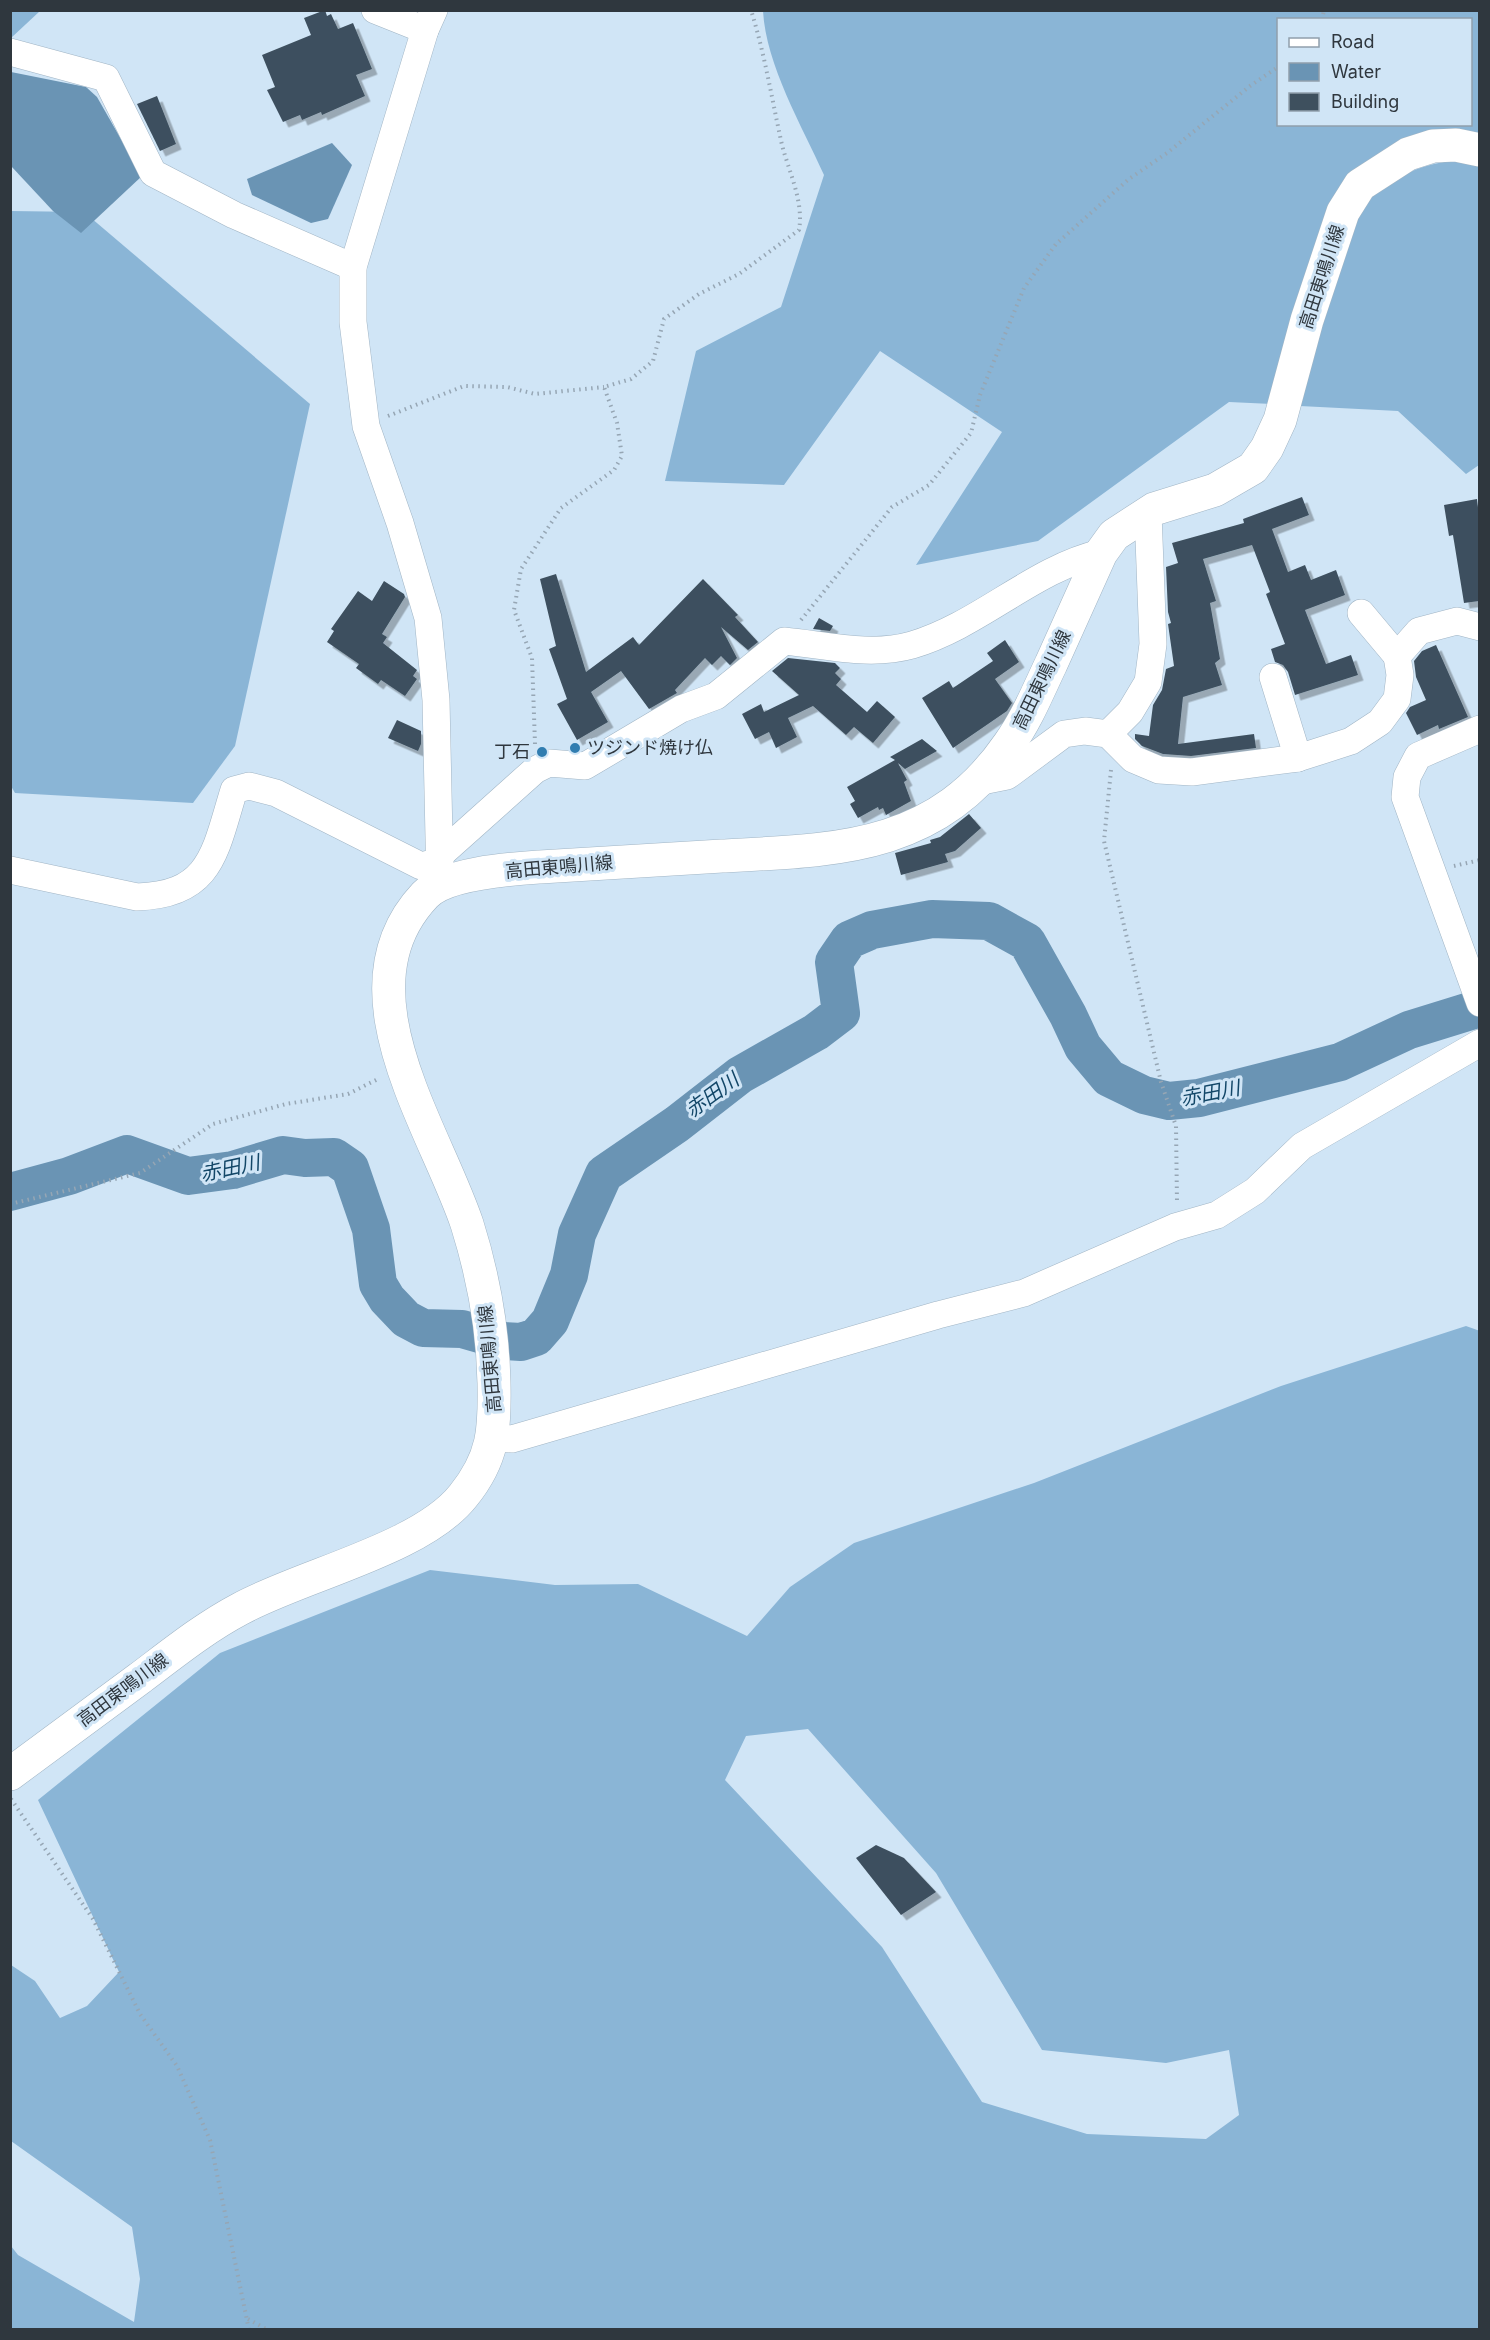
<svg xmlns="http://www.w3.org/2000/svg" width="1490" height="2340" font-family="Inter,'Noto Sans JP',sans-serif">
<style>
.forest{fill:#8ab5d6;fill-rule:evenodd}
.water{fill:#6a94b4}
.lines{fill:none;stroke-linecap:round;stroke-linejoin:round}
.river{stroke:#6a94b4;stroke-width:38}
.building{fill:#3e505e;filter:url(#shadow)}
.minor-casing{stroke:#a1b5c5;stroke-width:28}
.major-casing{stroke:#a1b5c5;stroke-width:34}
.path{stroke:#96a6b4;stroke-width:4;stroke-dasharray:1.5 4.5;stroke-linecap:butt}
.minor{stroke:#fff;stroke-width:27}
.major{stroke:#fff;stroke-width:33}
.poi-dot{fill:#317db0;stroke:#d0e5f6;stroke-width:2}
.labels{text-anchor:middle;stroke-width:6;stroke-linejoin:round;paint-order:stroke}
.street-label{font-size:18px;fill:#2f373e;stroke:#d0e5f6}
.poi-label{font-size:18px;fill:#2f373e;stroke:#d0e5f6;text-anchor:start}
.water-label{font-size:20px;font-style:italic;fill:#134768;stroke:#d0e5f6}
</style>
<defs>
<filter id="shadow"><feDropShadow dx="5.5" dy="5.5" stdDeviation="0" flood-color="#0004"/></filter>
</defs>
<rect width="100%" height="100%" fill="#d0e5f6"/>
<g class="forest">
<polygon points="11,10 40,10 40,11 11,38"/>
<path d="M763 11H1479V139L1353 178 1273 404 1229 402 1038 541 916 565 1002 432 880 351 784 485 665 481 696 351 781 307 824 175C802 126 766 65 763 11ZM1278 20H1470V124H1278Z"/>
<path d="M1455 161 1479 166V465L1466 474 1398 411 1300 406C1313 357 1327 308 1343 259 1350 239 1355 213 1371 197 1392 177 1427 162 1455 161Z"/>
<polygon points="10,211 84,212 310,404 235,746 193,803 15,793 11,786"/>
<path d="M1466 1326 1480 1331 1479 2329H11V2246L18 2255 134 2322 140 2279 132 2227 11 2141V1965L35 1981 60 2018 87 2006 119 1972 38 1800 220 1653 430 1570 555 1585 638 1584 747 1636 790 1587 854 1543 1034 1483 1281 1386ZM808 1729 936 1873 1042 2050 1166 2063 1229 2050 1239 2115 1206 2139 1087 2134 982 2102 882 1947 725 1780 746 1736Z"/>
</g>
<g class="water">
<polygon points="11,72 86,87 97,97 142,176 81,233 53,211 11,166"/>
<polygon points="332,143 352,165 328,219 311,223 252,195 247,179"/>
</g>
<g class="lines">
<polyline class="river" points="10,1192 69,1176 127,1154 188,1176 233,1170 283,1155 305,1158 334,1157 350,1168 371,1229 378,1284 387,1299 406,1319 423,1328 462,1329 504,1341 521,1342 536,1337 550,1321 569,1275 577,1234 604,1174 677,1124 740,1075 816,1032 841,1013 834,962 849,940 872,930 932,919 989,921 1027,942 1068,1015 1083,1047 1109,1078 1144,1095 1169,1101 1199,1098 1340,1062 1409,1030 1480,1008"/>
</g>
<g class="building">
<polygon points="325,10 327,16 331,14 338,29 353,23 372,69 356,75 365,96 322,115 321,112 302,120 300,115 283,122 267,90 275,87 262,55 311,35 304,18"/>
<polygon points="157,96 176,144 160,151 137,104"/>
<polygon points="1302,497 1309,515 1272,529 1288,572 1305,565 1311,580 1336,570 1345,595 1305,610 1326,664 1351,655 1358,675 1295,695 1288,672 1283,665 1275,662 1271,649 1285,644 1266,594 1270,592 1252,545 1203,559 1216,601 1210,603 1220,659 1215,663 1222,685 1183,697 1178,744 1254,734 1256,748 1191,756 1163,754 1142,746 1135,739 1135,734 1149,736 1153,705 1162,690 1166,669 1174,666 1168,624 1171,623 1168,612 1166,567 1178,563 1172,543 1244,523 1243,519"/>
<polygon points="1477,499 1479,516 1479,601 1464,603 1453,535 1449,536 1444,505"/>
<polygon points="556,574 586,672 633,637 639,645 703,579 738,615 735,617 758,642 748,650 721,627 737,658 730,665 721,656 712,665 705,658 675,690 677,693 649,709 621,671 591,692 608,722 577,740 557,704 567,699 549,649 556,646 540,579"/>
<polygon points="384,581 404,594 405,597 382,634 387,637 383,643 417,670 413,676 417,679 405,696 381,680 378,684 356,668 359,664 327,642 334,631 331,629 358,591 372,601"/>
<polygon points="819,618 833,626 830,631 813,629"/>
<polygon points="1005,640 1019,662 995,679 1012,703 1007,711 953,748 922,698 949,681 953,688 993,661 987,653"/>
<polygon points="1436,645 1468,717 1439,729 1438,725 1417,735 1406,713 1410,707 1426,700 1416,677 1414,661 1422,651"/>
<polygon points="788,658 835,663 840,668 835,673 841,679 836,685 867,712 877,701 895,717 873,743 854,727 846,735 813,706 788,718 797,737 776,748 769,732 755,739 742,714 761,704 764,712 799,695 772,671"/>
<polygon points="397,720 421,731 421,744 418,751 388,738"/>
<polygon points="922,739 937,751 905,769 898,763 907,780 904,782 911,801 886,815 883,808 879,810 878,807 858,818 850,804 855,801 847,787 895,760 890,757"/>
<polygon points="969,814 981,828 955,851 945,854 948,862 901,875 895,853 931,843 930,840 940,837"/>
<polygon points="876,1845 904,1858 936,1892 901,1915 856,1858"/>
</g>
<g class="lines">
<defs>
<g id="minor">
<polyline points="375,10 425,30"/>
<polyline points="434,10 425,30 353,267 353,322 366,426 400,523 428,618 436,700 440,883"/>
<polyline points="10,52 106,78 153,173 234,215 353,267"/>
<polyline points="1361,613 1397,656"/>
<polyline points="1273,677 1298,758"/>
<polyline points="1480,729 1418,756 1407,777 1405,797 1480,1003"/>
<polyline points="1108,734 1130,712 1148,682 1153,644 1148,513"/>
<polyline points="977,782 1007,776 1064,734 1085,731 1108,734 1133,759 1159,770 1192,772 1298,758 1351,741 1380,722 1397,699 1400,675 1397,656 1419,631 1457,621 1480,627"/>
<path d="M440 855 535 770 549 763 585 766 681 709 716 696 784 641C826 645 870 657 912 645 980 625 1033 569 1101 553"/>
<path d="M10 870 137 897C212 895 215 851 234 790L249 786 276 793 421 866 440 861"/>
<polyline points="494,1438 512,1439 938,1315 1024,1293 1175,1227 1217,1215 1255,1191 1302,1146 1480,1043"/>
</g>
<path id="major" d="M10 1774C54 1742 97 1710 140 1678 172 1654 204 1628 240 1609 302 1575 421 1549 463 1496 494 1458 495 1429 494 1383 493 1329 483 1275 467 1224 434 1126 336 989 425 895 446 873 510 869 540 867 601 863 661 860 722 856 837 850 936 850 1009 744 1027 719 1038 691 1051 664 1068 627 1084 590 1101 553L1114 535 1154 509 1215 490 1253 468 1267 448 1280 420 1307 320 1343 212 1360 185 1408 154 1433 146 1456 145 1480 150"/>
</defs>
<use href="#minor" class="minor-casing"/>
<use href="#major" class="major-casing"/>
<g class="path">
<polyline points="1322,20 1324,10"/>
<polyline points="388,416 464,386 507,387 535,394 604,387"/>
<polyline points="801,620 892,507 929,485 971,433 980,395 1024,288 1056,244 1129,179 1167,153 1250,86 1278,67"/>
<path d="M535 744 532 658 514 610 521 569 561 508 614 470 622 456 617 423 604 387 631 379 653 361 664 319 699 294 739 274 799 230C804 202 789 172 782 145 772 100 765 55 751 10"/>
<polyline points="1111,770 1104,841 1161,1082 1176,1126 1177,1203"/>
<polyline points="1454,866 1480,860"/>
<polyline points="10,1204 140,1173 213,1124 286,1104 348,1094 380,1078"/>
<polyline points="11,1799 93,1919 140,2014 177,2066 210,2140 249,2330"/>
<polyline points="248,2319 268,2330"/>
</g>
<use href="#minor" class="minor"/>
<use href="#major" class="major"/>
</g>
<g class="poi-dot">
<circle cx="575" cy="748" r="6"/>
<circle cx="542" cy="752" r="6"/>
</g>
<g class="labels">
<g class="street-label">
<text transform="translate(1322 277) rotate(-72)" y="6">高田東鳴川線</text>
<text transform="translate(1042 680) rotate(-64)" y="6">高田東鳴川線</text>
<text transform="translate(559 867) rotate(-5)" y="6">高田東鳴川線</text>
<text transform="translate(490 1359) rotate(-95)" y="6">高田東鳴川線</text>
<text transform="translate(123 1690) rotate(-37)" y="6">高田東鳴川線</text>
</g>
<g class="poi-label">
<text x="587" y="754">ツジンド焼け仏</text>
<text x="530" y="758" text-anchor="end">丁石</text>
</g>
<g class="water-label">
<text transform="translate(1210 1093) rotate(-11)" y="7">赤田川</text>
<text transform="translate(712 1095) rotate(-36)" y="7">赤田川</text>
<text transform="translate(230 1168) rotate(-12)" y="7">赤田川</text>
</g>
</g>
<rect width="1490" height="2340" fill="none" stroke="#2f373e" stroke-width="24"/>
<rect x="1277" y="18" width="195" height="108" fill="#d0e5f6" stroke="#909fac" stroke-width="1.5"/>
<rect x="1289" y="38" width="30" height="9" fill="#ffffff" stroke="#909fac" stroke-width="1.5"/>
<text x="1331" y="48" font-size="18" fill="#2f373e">Road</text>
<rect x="1289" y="63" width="30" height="18" fill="#6a94b4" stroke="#909fac" stroke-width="1.5"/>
<text x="1331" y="78" font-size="18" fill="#2f373e">Water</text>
<rect x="1289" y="93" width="30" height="18" fill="#3e505e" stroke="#909fac" stroke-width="1.5"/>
<text x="1331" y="108" font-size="18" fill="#2f373e">Building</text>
</svg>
